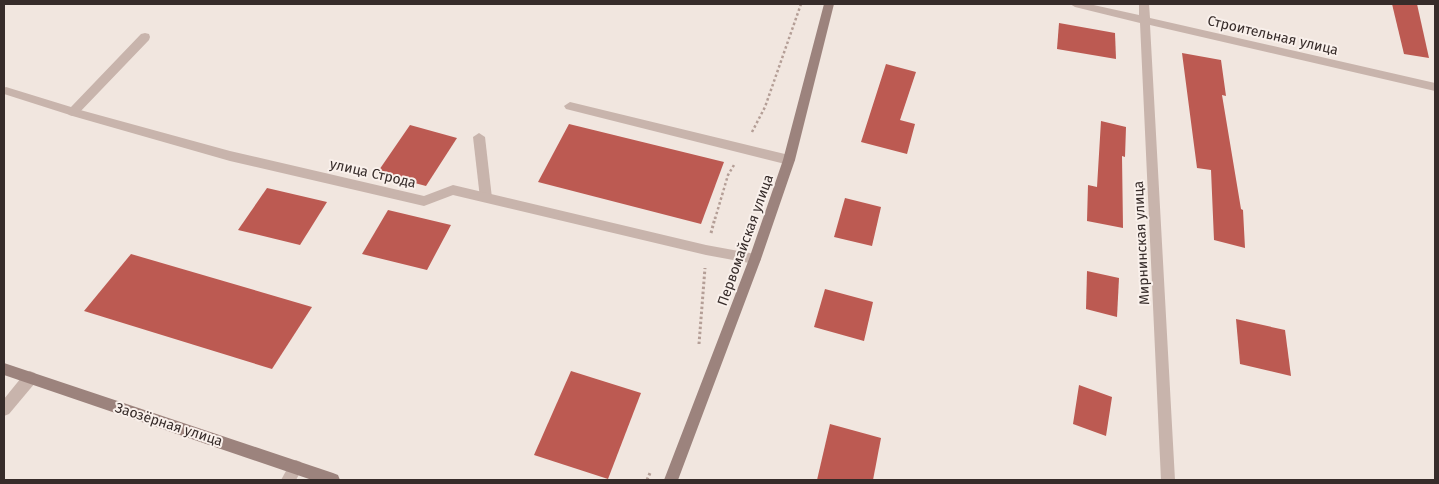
<svg xmlns="http://www.w3.org/2000/svg" width="1439" height="484" font-family="'Fira Sans',sans-serif">
<style>
.building{fill:#bc5a52}
.lines{fill:none;stroke-linecap:round;stroke-linejoin:round}
.path-far1{stroke:#b49e96;stroke-width:2.5;stroke-dasharray:2.5 2.5;stroke-linecap:butt}
.path{stroke:#b49e96;stroke-width:3;stroke-dasharray:2.5 2.5;stroke-linecap:butt}
.lane{fill:#c8b4ac;fill-rule:evenodd}
.street{fill:#c8b4ac;fill-rule:evenodd}
.secondary{fill:#9c837d;fill-rule:evenodd}
.labels{text-anchor:middle;stroke-width:4;stroke-linejoin:round;paint-order:stroke}
.street-label{font-size:14px;fill:#372c2a;stroke:#f9f0eb}
</style>
<rect width="100%" height="100%" fill="#f1e6df"/>
<g class="building">
<polygon points="1392,4 1417,4 1429,58 1404,54"/>
<polygon points="1059,23 1115,33 1116,59 1057,49"/>
<polygon points="1182,53 1221,60 1226,96 1222,95 1241,209 1243,210 1245,248 1214,240 1211,170 1197,168"/>
<polygon points="886,64 916,72 900,120 915,124 907,154 861,142"/>
<polygon points="1101,121 1126,127 1125,157 1122,156 1123,228 1087,221 1088,185 1097,187"/>
<polygon points="569,124 724,162 701,224 538,182"/>
<polygon points="410,125 457,138 426,186 377,173"/>
<polygon points="267,188 327,202 300,245 238,230"/>
<polygon points="845,198 881,207 872,246 834,237"/>
<polygon points="388,210 451,225 427,270 362,254"/>
<polygon points="131,254 312,307 272,369 84,311"/>
<polygon points="1087,271 1119,278 1117,317 1086,309"/>
<polygon points="825,289 873,302 864,341 814,327"/>
<polygon points="1236,319 1285,330 1291,376 1240,364"/>
<polygon points="571,371 641,393 608,479 534,455"/>
<polygon points="1079,385 1112,397 1106,436 1073,424"/>
<polygon points="830,424 881,438 873,480 817,480"/>
</g>
<g class="lines">
<g class="path-far1">
<polyline points="752,132 765,107 801,4"/>
<polyline points="715,219 728,175 734,165"/>
</g>
<g class="path">
<polyline points="711,233 715,218"/>
<polyline points="699,344 705,268"/>
<polyline points="647,480 650,473"/>
</g>
<g class="lane">
<polygon points="145,33 149,34 150,37 149,40 77,115 73,116 4,94 4,88 6,87 71,107 141,34"/>
<polygon points="570,102 789,155 793,157 795,160 793,163 789,165 566,109 564,106"/>
<polygon points="479,133 485,137 492,198 490,201 482,201 480,198 473,137"/>
</g>
<g class="street">
<polygon points="1070,4 1089,4 1139,15 1139,4 1149,4 1150,18 1435,83 1435,91 1150,25 1175,480 1161,480 1140,23 1075,7"/>
<polygon points="73,108 230,151 424,196 453,185 706,245 755,254 759,255 761,259 759,263 755,264 706,255 453,195 424,206 230,161 69,115 67,112 69,109"/>
<polygon points="30,371 35,373 37,378 35,383 9,414 4,416 4,399 25,373"/>
<polygon points="296,460 301,462 303,467 296,480 281,480 291,462"/>
</g>
<g class="secondary">
<polygon points="824,4 834,4 795,160 761,259 678,480 664,480 749,259 783,160"/>
<polygon points="4,363 333,473 338,475 340,480 312,480 4,375"/>
</g>
</g>
<g class="labels">
<g class="street-label">
<text transform="translate(1273 35) rotate(13)" y="5">Строительная улица</text>
<text transform="translate(373 173) rotate(13)" y="5">улица Строда</text>
<text transform="translate(745 240) rotate(-70)" y="5">Первомайская улица</text>
<text transform="translate(1141 243) rotate(-93)" y="5">Мирнинская улица</text>
<text transform="translate(169 424) rotate(18)" y="5">Заозёрная улица</text>
</g>
</g>
<rect width="1439" height="484" fill="none" stroke="#372c2a" stroke-width="10"/>
</svg>
